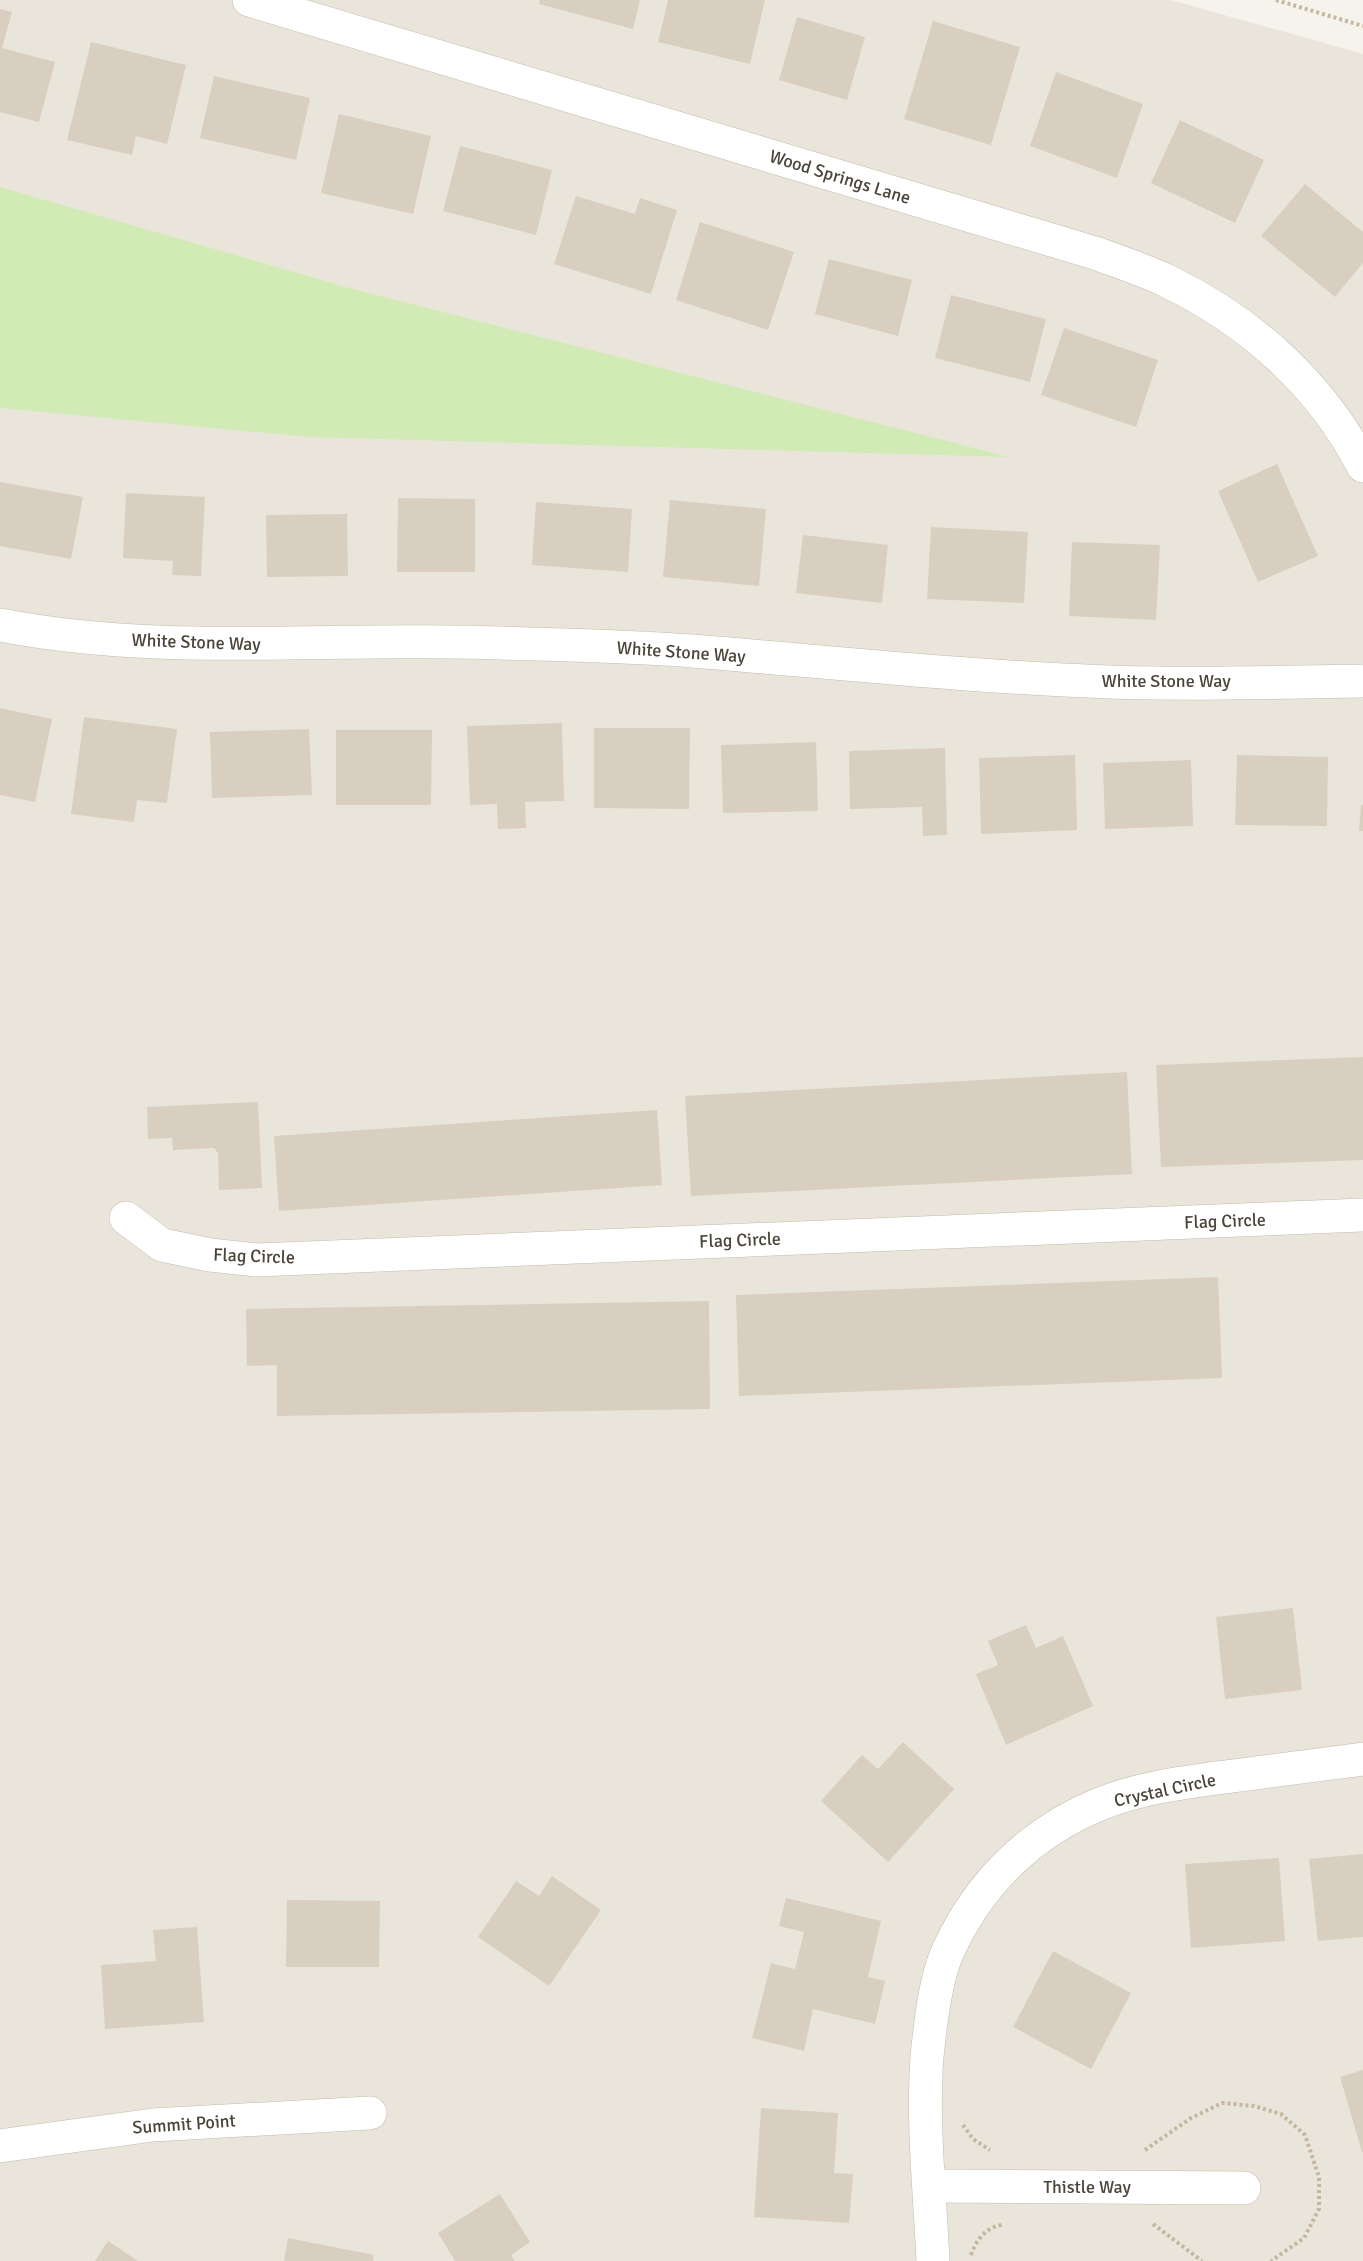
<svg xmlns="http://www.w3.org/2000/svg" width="1363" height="2261" font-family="Signika,sans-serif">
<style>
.residential{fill:#eae5da}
.green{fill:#d2eab5}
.building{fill:#d8cfc1}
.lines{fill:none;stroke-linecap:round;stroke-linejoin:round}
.minor-casing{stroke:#c2bbae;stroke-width:34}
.path{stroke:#c4b79f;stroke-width:4;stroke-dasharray:3 3;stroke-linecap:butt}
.minor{stroke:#fff;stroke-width:33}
.labels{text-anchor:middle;stroke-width:4.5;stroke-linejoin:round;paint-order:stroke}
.street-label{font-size:18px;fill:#4b4439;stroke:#fff}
</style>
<rect width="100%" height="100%" fill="#f6f3ec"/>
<polygon class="residential" points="0,0 1171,0 1363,54 1363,2261 0,2261"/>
<polygon class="green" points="0,187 349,288 1009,457 309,437 0,408"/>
<g class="building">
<polygon points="540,0 640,0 633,29 539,4"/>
<polygon points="668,0 765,0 750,64 658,42"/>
<polygon points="0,9 12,12 2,48 55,62 39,122 0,112"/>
<polygon points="797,17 865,37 847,100 779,80"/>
<polygon points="933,21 1020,47 991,145 904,119"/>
<polygon points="91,42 186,65 167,144 136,136 132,155 67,140"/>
<polygon points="1056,72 1143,104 1117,178 1030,146"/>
<polygon points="214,76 310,98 296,160 200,138"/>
<polygon points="339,114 431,136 413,214 321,193"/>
<polygon points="1180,120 1264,160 1235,223 1151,183"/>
<polygon points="460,146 552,170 536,235 443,211"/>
<polygon points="1305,184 1363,232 1363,263 1335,297 1261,236"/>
<polygon points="576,196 635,214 640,198 677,210 651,294 554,264"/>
<polygon points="700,222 794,252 768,330 676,300"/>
<polygon points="829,259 912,280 898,336 815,314"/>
<polygon points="951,295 1046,319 1030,382 935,358"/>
<polygon points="1064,328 1158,360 1136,427 1041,395"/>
<polygon points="1277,464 1318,556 1258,582 1218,491"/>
<polygon points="0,482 83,497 71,559 0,546"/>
<polygon points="126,493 205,497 201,576 172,575 173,561 123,558"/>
<polygon points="398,498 475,499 475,572 397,572"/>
<polygon points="670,500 766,509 759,586 663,577"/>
<polygon points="536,502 632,509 628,572 532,565"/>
<polygon points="347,514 348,576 267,577 266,515"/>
<polygon points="931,527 1028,532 1024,603 927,599"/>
<polygon points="803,535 888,545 882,603 796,593"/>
<polygon points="1072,542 1160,545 1156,620 1069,616"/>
<polygon points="0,708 52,719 35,802 0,795"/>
<polygon points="84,717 177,729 167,803 137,800 134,822 71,814"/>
<polygon points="562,723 564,801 525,802 526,828 498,829 497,804 470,805 467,726"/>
<polygon points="594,728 690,728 689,809 594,808"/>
<polygon points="309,729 312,795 212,798 210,732"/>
<polygon points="336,730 432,730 431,805 336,805"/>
<polygon points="816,742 818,811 723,813 721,745"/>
<polygon points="945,748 947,835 923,836 922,807 850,809 849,751"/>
<polygon points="1075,755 1077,830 981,834 979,758"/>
<polygon points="1237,755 1328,757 1327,826 1235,825"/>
<polygon points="1191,760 1193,826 1105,829 1103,763"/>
<polygon points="1361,805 1363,805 1363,831 1359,831"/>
<polygon points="1363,1057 1363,1160 1161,1167 1156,1065"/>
<polygon points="1127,1072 1132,1174 691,1196 685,1096"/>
<polygon points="258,1102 262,1188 219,1190 218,1153 214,1148 173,1150 172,1138 148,1139 147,1107"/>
<polygon points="657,1110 662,1185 279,1211 274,1136"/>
<polygon points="1218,1277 1222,1378 739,1396 736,1295"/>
<polygon points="709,1301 710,1409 277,1416 277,1365 247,1366 246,1309"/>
<polygon points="1293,1608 1302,1690 1225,1699 1216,1617"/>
<polygon points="1026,1625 1036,1648 1063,1636 1093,1706 1006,1745 976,1674 998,1665 988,1641"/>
<polygon points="903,1742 954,1789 888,1862 821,1801 862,1755 878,1769"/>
<polygon points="1363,1854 1363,1937 1318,1941 1309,1859"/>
<polygon points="1279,1858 1285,1941 1191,1948 1185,1864"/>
<polygon points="552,1876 601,1910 549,1986 478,1937 516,1881 539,1896"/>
<polygon points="786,1898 881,1921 868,1977 885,1981 875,2024 813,2009 804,2051 752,2038 771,1963 795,1969 804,1932 779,1926"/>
<polygon points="287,1900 380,1901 379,1967 286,1967"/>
<polygon points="197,1927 204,2022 105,2029 101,1965 156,1961 153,1930"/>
<polygon points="1053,1951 1131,1993 1091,2069 1013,2027"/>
<polygon points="1363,2070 1363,2152 1362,2152 1340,2077"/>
<polygon points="761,2108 838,2113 834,2173 853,2174 849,2223 754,2217"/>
<polygon points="500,2194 530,2242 511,2255 515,2261 455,2261 438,2233"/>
<polygon points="288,2238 374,2255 373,2261 284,2261"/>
<polygon points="108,2241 138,2261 95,2261"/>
</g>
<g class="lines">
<defs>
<g id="minor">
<path d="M249 0 1095 253C1119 262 1144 270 1167 281 1250 321 1321 384 1363 466"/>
<path d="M0 625C165 657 333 636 500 643 564 645 628 646 692 651 831 662 969 677 1109 682 1193 685 1279 682 1363 681"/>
<polyline points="126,1218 162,1245 210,1255 257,1260 1363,1215"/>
<polyline points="0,2146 153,2125 370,2113"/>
<polyline points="930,2186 1244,2188"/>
<path d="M933 2261C930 2194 922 2124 927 2057 930 2026 935 1979 948 1951 979 1883 1031 1832 1100 1804 1142 1787 1188 1782 1233 1776 1276 1770 1320 1765 1363 1759"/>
</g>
</defs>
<use href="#minor" class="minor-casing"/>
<g class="path">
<polyline points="1276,0 1363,26"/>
<polyline points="963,2125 973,2139 990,2150"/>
<polyline points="1145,2150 1191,2118 1222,2103 1254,2106 1281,2114 1305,2135 1319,2177 1319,2209 1304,2238 1271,2261"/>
<polyline points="1153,2224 1202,2261"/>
<path d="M971 2255C976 2240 986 2227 1002 2225"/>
</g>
<use href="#minor" class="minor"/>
</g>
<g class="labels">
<g class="street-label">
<text transform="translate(840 177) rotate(17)" y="6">Wood Springs Lane</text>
<text transform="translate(196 642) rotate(2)" y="6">White Stone Way</text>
<text transform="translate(681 652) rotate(4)" y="6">White Stone Way</text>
<text x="1166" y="687">White Stone Way</text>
<text transform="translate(1225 1221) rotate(-2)" y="6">Flag Circle</text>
<text transform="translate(740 1240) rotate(-2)" y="6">Flag Circle</text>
<text transform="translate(254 1256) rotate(2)" y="6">Flag Circle</text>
<text transform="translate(1165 1790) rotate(-12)" y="6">Crystal Circle</text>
<text transform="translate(184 2124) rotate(-4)" y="6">Summit Point</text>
<text x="1087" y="2193">Thistle Way</text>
</g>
</g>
</svg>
